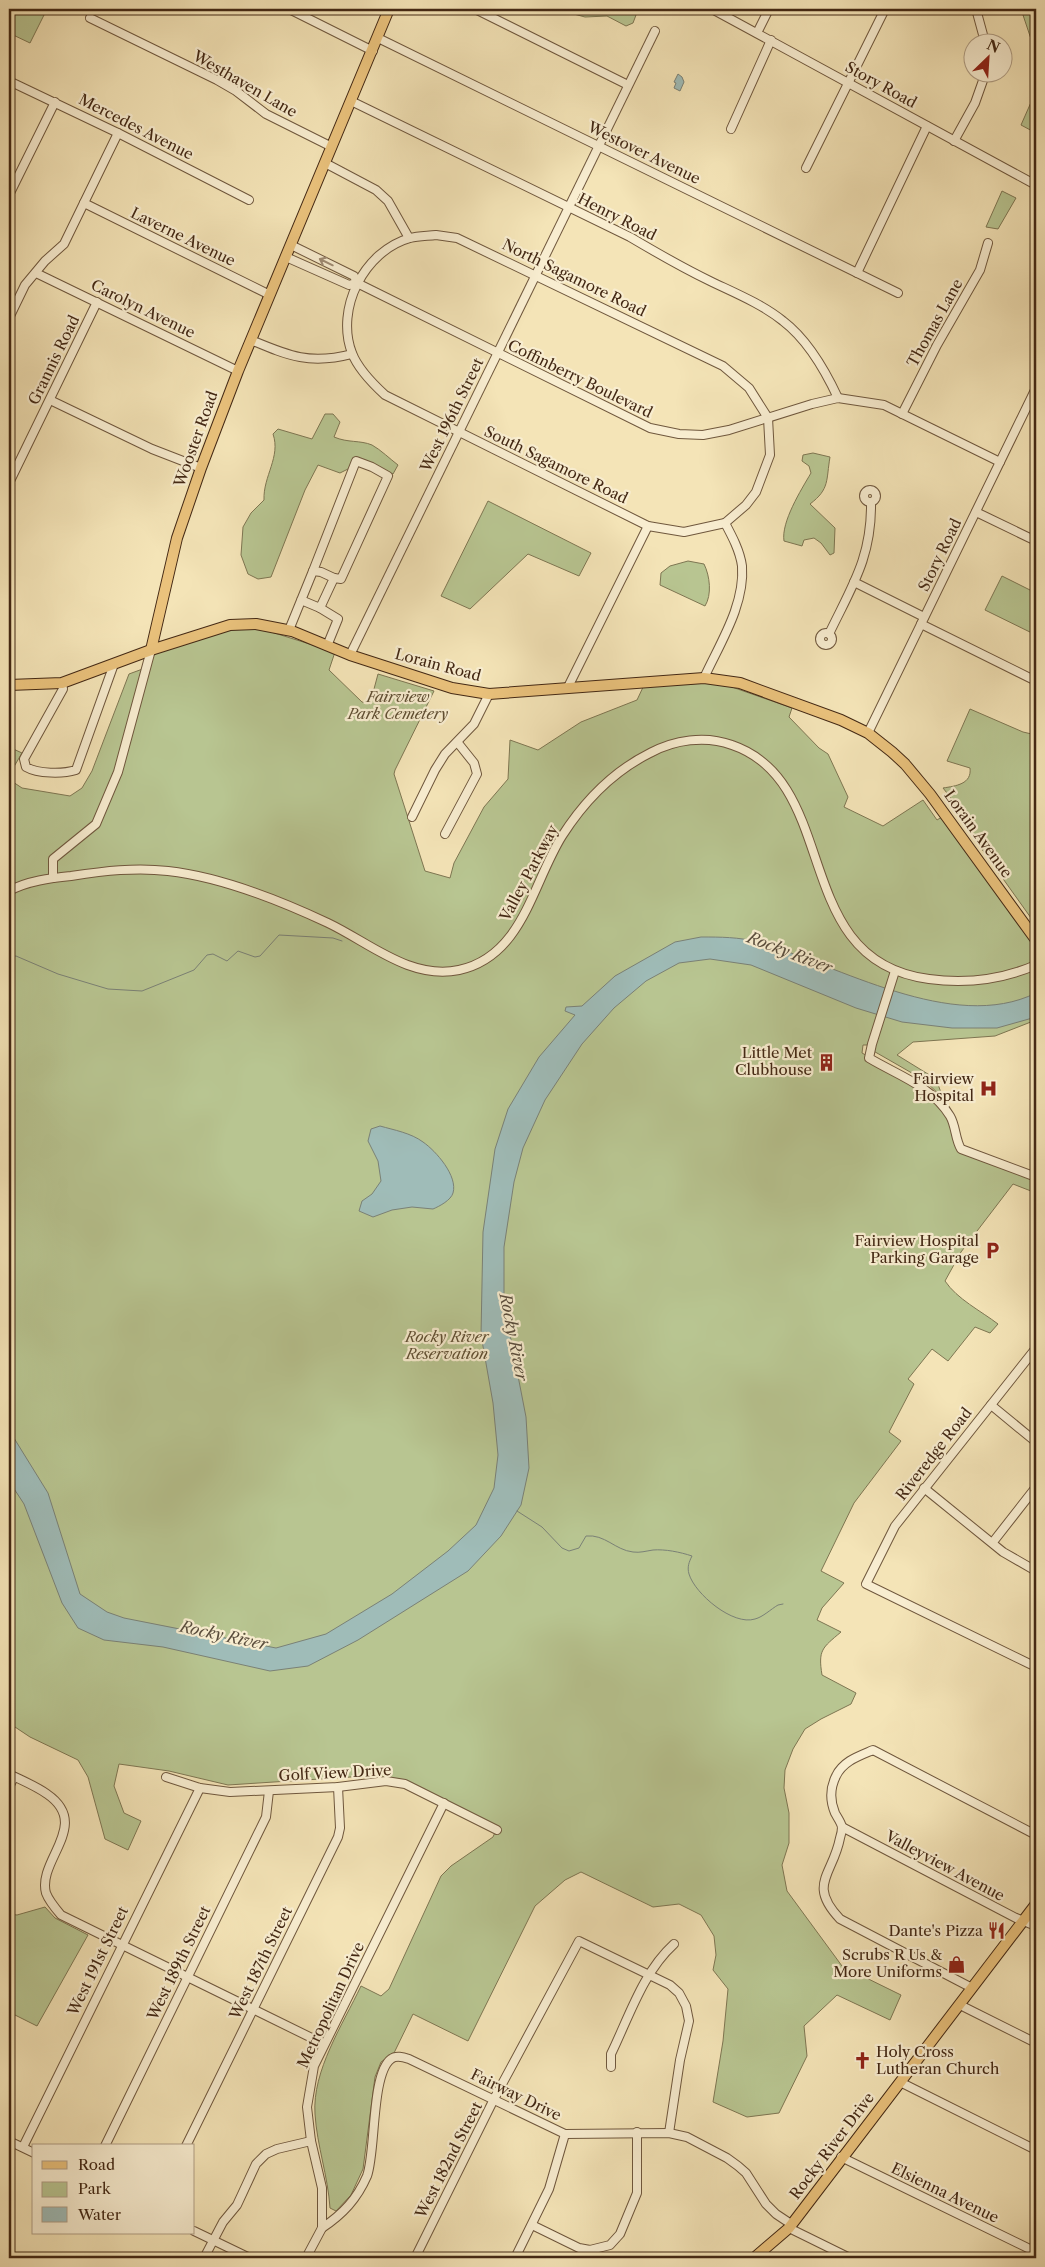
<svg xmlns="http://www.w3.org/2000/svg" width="1045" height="2267" font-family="'Libre Caslon Text',serif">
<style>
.green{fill:#b8c591;stroke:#7e7652}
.water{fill:#9fbcb8;stroke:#7a8176}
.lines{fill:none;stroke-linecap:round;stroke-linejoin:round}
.stream{stroke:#7a8176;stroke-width:1}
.minor-casing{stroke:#6f573d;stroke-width:10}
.major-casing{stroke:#432814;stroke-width:12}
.minor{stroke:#f8edd0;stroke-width:8}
.major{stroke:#eac27c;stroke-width:10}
.oneway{stroke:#9e8a72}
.labels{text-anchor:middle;stroke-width:4.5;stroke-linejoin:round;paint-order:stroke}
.street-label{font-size:15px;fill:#432814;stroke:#f8edd0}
.park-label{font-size:15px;font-style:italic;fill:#604f33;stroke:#f8edd0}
.poi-label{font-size:15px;fill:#432814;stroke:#f8edd0;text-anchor:end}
.water-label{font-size:16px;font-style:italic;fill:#5a4d3d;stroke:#f8edd0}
</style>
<rect width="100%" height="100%" fill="#f4e4b7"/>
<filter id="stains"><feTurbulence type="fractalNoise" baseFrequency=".004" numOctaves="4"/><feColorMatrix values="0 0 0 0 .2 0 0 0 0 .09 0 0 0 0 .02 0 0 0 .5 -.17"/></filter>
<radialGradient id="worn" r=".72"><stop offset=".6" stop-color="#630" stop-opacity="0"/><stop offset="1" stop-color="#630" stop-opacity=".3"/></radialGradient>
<g class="green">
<polygon points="9,9 47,9 30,43 9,33"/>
<polygon points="555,9 634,9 636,15 633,23 626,26 607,16 585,17"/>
<polygon points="1021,9 1036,9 1036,54"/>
<polygon points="1036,91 1036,133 1021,125"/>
<polygon points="1002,191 1016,198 998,229 986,227"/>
<path d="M325 414H333L340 422 334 437C348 443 360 440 372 445 381 450 390 459 398 465L393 474 357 458 350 468 340 473 318 465 305 490 271 577 258 579 248 574 241 555 243 527 251 513 264 500C263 476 281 457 273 434L278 429 312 439Z"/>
<path d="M813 453 830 457C826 480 830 489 810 504L835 528 834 553 830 555 821 543 814 538 804 540 802 546 784 541C781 522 801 490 811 473L809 466 802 461 803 455Z"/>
<polygon points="488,501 591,553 579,576 528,554 470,609 441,596"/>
<path d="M688 561 704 564C710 576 712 595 705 606L660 585 661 573 670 566Z"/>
<polygon points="1002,576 1036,593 1036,635 985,610"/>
<path d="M249 625 335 652 329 670 362 702 370 704 378 674 434 691 395 770 394 774 425 871 450 878 454 863 484 807 508 779 510 740 538 750 581 722 637 700 645 683 709 679 792 708 789 717 819 748 828 754 848 797 844 807 883 826 923 800 937 820 948 813 1036 944V1020L995 1036 913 1042 897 1055 936 1079 943 1098 924 1080 870 1049 871 1045H863L862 1053 920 1085 952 1116 958 1148 1036 1176V1193L1013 1184 961 1252 945 1281C957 1299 981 1311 998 1324L990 1333 975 1327 948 1361 932 1349 908 1379 914 1384 889 1432 901 1441 854 1503 821 1571 844 1583 822 1608 817 1620 841 1632C822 1648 818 1650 822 1675L856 1693 851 1704 821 1719 805 1729 793 1749 785 1770 784 1788 789 1813V1843L782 1865 787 1891 842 1966 901 1995 890 2020 837 1995 804 2026 807 2056 779 2113 747 2117 713 2102 723 2041 728 1989 713 1970 716 1955 714 1936 701 1915 679 1904 653 1907 581 1872 565 1880 535 1906 468 2041 413 2014 394 2053 381 2062 375 2077 363 2169 351 2195 336 2211 330 2208C328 2176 317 2146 315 2114 312 2071 343 2024 361 1986L381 1996 389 1989 441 1876 451 1866 493 1837 496 1830 391 1778 366 1776 228 1785 169 1771 119 1764 114 1786 124 1813 141 1821 128 1850 105 1839 88 1777 78 1760 30 1737 9 1723V747L22 753 12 770 10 780 22 788 70 796 82 788 92 771 129 674 148 667 152 650Z"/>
<path d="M970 709 1023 732 1036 735V925L954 810 958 807 943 788C956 786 972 784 970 768L947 761Z"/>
<polygon points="45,1907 55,1918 88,1935 37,2026 9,2012 9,1914 17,1915"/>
</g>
<g class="water">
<polygon points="678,74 682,77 684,82 680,91 674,88 676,83 674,82"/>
<path d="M701 937C720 937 739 937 758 942 838 965 953 1034 1036 993V1017L997 1028H952L902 1022 856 1008 751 965 710 959 679 963 646 981 614 1008 582 1044 545 1100 523 1148 514 1182 504 1247V1304L526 1417 529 1468 521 1505 501 1536 468 1571 358 1640 308 1666 270 1671 163 1647 104 1640 78 1628 62 1603 24 1504 9 1481V1430L48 1493 80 1594 107 1612 124 1618 276 1648 326 1634 392 1594 448 1551 476 1525 494 1488 498 1455 493 1403 481 1335 483 1232 495 1149 508 1109 539 1057 575 1015 565 1011 566 1007 582 1006 615 976 675 942Z"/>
<path d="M380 1126C394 1130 411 1133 423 1142 436 1151 458 1176 453 1193 451 1200 440 1206 433 1209L412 1207 392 1210 373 1217 359 1211 362 1201 372 1194 381 1181 378 1161 368 1141 371 1129Z"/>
</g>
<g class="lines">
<g class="stream">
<polyline points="9,957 16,956 58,974 108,989 142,991 194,970 207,955 213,954 227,961 238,951 255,957 260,956 279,935 333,938 342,941"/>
<path d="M517 1511 542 1527 562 1548 569 1551 579 1548 586 1536C605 1534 615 1550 633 1552 640 1553 646 1551 653 1550 665 1549 680 1552 692 1556 689 1562 687 1567 689 1574 695 1594 733 1626 755 1619 763 1617 771 1609 778 1605L783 1604"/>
</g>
<defs>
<g id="minor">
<polyline points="289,9 373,51"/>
<polyline points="475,9 628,85"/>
<polyline points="712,9 1036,185"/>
<polyline points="976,9 985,42"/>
<polyline points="90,18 217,80 236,91 266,114 332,147"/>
<polyline points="757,33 769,9"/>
<polyline points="378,38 898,293"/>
<polyline points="9,81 118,133 249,200"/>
<path d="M351 101 630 237C657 253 683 268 710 281 735 293 762 304 783 321 808 340 825 370 838 398"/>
<polyline points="731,129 771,40"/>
<polyline points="954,141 975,103 986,72"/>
<polyline points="325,163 376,190 388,201 409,238"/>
<polyline points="806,168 885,9"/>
<polyline points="9,195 55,102"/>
<polyline points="84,203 270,295"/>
<path d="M436 235 457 238 723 366 749 388 768 418 770 455 756 492 746 505 725 523 684 532 648 526 385 395C373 384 358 369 352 353 335 309 364 251 410 238 418 236 428 236 436 235Z"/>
<polyline points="291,245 354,276 357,283 650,428 679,434 703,435 729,430 812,404 838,398 884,405 1000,462"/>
<polyline points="286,257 349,285 357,283"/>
<polyline points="36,273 238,371"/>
<polyline points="857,273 927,126"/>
<polyline points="9,318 25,285 45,261 64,244 118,133"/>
<path d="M251 340C289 356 310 365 352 354"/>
<polyline points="50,400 152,449 201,468"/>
<polyline points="902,414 937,345 980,270 988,243"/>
<polyline points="9,483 97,302"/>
<circle cx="870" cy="496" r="6"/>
<polyline points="976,512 1036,541"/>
<polyline points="313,571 356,461 372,467 388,476 341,579 334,578"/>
<polyline points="854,582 924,617"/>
<polyline points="320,608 338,619 327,646"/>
<polyline points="921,624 1036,681"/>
<polyline points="289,630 313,571 321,572 334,578 320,608 301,600"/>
<circle cx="826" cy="639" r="6"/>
<path d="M829 634C852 586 872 557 871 502"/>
<polyline points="350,655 655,31"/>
<path d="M704 678C720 643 745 605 742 566 740 551 732 536 725 523"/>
<path d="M62 683 63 689 24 759 26 767C38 774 63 774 76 770L114 664"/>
<polyline points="568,687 648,526"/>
<polyline points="868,733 1036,388"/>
<polyline points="412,817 435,770 445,754 474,724 489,694"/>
<polyline points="445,834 477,774 474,763 458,743"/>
<polyline points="53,878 53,859 96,824 118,772 151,650"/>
<path d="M9 891C27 881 51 878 71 876 104 871 136 867 168 871 222 877 279 900 328 923 370 943 410 980 459 970 523 956 532 884 562 836 585 800 612 772 650 753 674 740 705 735 732 745 843 783 788 961 929 979 966 984 1001 980 1036 965"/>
<path d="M895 971 872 1044 869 1058C897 1075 932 1086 950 1116 956 1126 955 1139 961 1149L1036 1177"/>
<polyline points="1036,1348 895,1526 866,1584 1036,1667"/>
<polyline points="991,1405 1036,1442"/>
<polyline points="924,1488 1003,1552 1036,1571"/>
<polyline points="993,1542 1036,1487"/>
<path d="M9 1774C21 1780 36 1786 47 1794 92 1825 37 1860 46 1893 49 1901 55 1908 61 1915L324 2044"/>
<polyline points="166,1777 200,1788 230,1792 338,1787 386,1781 405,1784 497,1830"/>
<polyline points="9,1787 14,1777"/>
<polyline points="842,1827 1016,1918 1036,1926"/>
<path d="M972 1988 840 1919C807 1884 833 1875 840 1838 841 1835 842 1830 842 1827 841 1822 837 1817 835 1813 830 1801 830 1788 836 1776 843 1761 859 1756 873 1750L1036 1835"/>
<polyline points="960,2005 1036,2043"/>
<path d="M611 2067V2054C629 2017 643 1972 674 1944"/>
<polyline points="900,2082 1036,2150"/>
<polyline points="9,2141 34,2153"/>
<polyline points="105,2146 266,1817 269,1791"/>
<polyline points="186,2146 338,1837 340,1828 338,1787"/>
<polyline points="23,2147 200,1788"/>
<polyline points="841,2157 1036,2252"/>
<polyline points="532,2225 579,2248 590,2250 610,2245 620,2234 637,2193 637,2132"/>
<path d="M322 2228C343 2214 357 2199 367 2176 376 2152 371 2074 391 2059 396 2055 403 2057 409 2059L565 2134 669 2133 687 2137 727 2158 738 2166 746 2173 766 2204 776 2214 791 2224"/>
<polyline points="789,2228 850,2258"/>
<polyline points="194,2231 250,2258"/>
<polyline points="516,2256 549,2189 565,2134"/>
<polyline points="204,2258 223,2222 237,2205 256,2164 266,2154 277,2149 311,2141"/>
<polyline points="306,2258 322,2228 322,2188 311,2141 307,2107 314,2066 444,1803"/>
<polyline points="415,2258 494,2099 579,1941 670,1985 679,1993 686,2006 689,2021 680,2060 669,2133"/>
</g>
<g id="major">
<polyline points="151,650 177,538 201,468 238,371 389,9"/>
<polyline points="9,685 62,683 151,650 230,625 256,624 292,631 350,655 452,688 489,694 704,678 740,683 841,720 868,733 892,752 905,764 930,794 1036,940"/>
<polyline points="754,2258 789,2228 1036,1904"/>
</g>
</defs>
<use href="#minor" class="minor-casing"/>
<use href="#major" class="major-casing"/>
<use href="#minor" class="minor"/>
<use href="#major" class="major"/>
</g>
<defs><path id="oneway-shaft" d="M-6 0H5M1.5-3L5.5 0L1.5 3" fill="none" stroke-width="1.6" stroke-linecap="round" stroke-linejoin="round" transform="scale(1.25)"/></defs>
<use class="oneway" href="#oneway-shaft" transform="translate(326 262) rotate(-154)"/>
<defs>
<symbol id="building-bare" viewBox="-9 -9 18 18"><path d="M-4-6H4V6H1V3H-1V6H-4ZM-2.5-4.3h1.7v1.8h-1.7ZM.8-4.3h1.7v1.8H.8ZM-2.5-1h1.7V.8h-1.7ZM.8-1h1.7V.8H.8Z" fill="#8f2418" stroke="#f8edd0" stroke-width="2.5" paint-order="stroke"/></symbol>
<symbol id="hospital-bare" viewBox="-9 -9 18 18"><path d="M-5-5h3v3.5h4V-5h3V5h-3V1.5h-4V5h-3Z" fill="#8f2418" stroke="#f8edd0" stroke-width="2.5" paint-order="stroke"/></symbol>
<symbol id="parking-bare" viewBox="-9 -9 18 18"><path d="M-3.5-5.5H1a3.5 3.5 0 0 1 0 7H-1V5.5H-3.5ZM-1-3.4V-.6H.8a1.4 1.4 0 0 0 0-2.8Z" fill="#8f2418" stroke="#f8edd0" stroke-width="2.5" paint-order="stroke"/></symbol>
<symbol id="restaurant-bare" viewBox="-9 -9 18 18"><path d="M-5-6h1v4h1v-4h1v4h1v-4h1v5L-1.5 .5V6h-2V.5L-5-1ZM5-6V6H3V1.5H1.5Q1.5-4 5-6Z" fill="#8f2418" stroke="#f8edd0" stroke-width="2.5" paint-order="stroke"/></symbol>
<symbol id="shop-bare" viewBox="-9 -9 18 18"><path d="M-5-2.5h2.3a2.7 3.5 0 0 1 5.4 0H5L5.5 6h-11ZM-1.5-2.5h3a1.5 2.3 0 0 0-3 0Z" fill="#8f2418" stroke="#f8edd0" stroke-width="2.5" paint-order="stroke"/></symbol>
<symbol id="church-bare" viewBox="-9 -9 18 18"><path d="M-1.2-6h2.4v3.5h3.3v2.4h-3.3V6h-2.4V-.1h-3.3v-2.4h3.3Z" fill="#8f2418" stroke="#f8edd0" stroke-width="2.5" paint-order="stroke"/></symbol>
</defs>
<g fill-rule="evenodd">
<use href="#building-bare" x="814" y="1050" width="25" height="25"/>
<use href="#hospital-bare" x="976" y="1076" width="25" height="25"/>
<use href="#parking-bare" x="980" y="1238" width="25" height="25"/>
<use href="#restaurant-bare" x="984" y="1918" width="25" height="25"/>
<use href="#shop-bare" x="944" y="1952" width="25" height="25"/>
<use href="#church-bare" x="850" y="2048" width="25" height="25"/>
</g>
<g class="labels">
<g class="street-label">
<text transform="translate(245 84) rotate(30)" y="5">Westhaven Lane</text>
<text transform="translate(881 85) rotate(29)" y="5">Story Road</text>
<text transform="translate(136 127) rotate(27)" y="5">Mercedes Avenue</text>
<text transform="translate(644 153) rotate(26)" y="5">Westover Avenue</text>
<text transform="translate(617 217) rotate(27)" y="5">Henry Road</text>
<text transform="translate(183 237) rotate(26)" y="5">Laverne Avenue</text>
<text transform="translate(574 278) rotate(26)" y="5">North Sagamore Road</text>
<text transform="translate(143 309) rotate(26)" y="5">Carolyn Avenue</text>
<text transform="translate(935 323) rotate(-61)" y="5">Thomas Lane</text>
<text transform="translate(54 360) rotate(-64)" y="5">Grannis Road</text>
<text transform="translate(580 379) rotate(26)" y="5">Coffinberry Boulevard</text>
<text transform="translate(452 415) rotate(-64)" y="5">West 196th Street</text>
<text transform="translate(196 439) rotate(-70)" y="5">Wooster Road</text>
<text transform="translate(556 465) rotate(26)" y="5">South Sagamore Road</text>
<text transform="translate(940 555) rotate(-64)" y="5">Story Road</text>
<text transform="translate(438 665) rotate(15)" y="5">Lorain Road</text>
<text transform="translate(978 834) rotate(54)" y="5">Lorain Avenue</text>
<text transform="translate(529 873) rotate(-62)" y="5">Valley Parkway</text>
<text transform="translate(934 1454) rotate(-52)" y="5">Riveredge Road</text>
<text transform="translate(335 1773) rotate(-3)" y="5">Golf View Drive</text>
<text transform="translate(945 1866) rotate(28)" y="5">Valleyview Avenue</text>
<text transform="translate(98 1961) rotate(-64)" y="5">West 191st Street</text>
<text transform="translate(179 1963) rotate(-64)" y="5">West 189th Street</text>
<text transform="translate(261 1963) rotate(-64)" y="5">West 187th Street</text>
<text transform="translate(331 2005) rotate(-65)" y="5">Metropolitan Drive</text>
<text transform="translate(516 2095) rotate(26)" y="5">Fairway Drive</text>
<text transform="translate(832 2146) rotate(-53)" y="5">Rocky River Drive</text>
<text transform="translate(449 2160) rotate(-63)" y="5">West 182nd Street</text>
<text transform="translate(945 2193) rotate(26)" y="5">Elsienna Avenue</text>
</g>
<g class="park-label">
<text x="398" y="702">Fairview<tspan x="398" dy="17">Park Cemetery</tspan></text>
<text x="447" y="1342">Rocky River<tspan x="447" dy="17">Reservation</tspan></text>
</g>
<g class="poi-label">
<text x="812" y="1058">Little Met<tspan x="812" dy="17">Clubhouse</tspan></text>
<text x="974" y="1084">Fairview<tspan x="974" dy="17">Hospital</tspan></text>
<text x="979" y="1246">Fairview Hospital<tspan x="979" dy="17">Parking Garage</tspan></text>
<text x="983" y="1936">Dante's Pizza</text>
<text x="942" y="1960">Scrubs R Us &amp;<tspan x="942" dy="17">More Uniforms</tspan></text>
<text x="876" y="2057" text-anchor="start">Holy Cross<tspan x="876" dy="17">Lutheran Church</tspan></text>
</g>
<g class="water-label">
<text transform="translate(790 952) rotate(21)" y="6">Rocky River</text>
<text transform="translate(514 1337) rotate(79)" y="6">Rocky River</text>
<text transform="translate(224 1635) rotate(12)" y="6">Rocky River</text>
</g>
</g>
<rect width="1045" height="2267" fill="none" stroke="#f4e4b7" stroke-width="30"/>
<rect x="10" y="10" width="1025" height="2247" fill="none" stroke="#432814" stroke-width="2.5"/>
<rect x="15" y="15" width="1015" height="2237" fill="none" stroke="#432814"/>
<rect x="32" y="2144" width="162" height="90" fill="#f8edd0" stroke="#b09e85"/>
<rect x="42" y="2161" width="25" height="8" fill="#eac27c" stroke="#b09e85"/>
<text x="78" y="2170" font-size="15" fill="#432814">Road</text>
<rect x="42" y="2182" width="25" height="15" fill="#b8c591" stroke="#b09e85"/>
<text x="78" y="2194" font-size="15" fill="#432814">Park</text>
<rect x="42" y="2207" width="25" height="15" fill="#9fbcb8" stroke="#b09e85"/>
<text x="78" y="2220" font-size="15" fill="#432814">Water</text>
<g transform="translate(988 58) rotate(25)"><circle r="24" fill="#f8edd0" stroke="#b09e85"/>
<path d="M0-4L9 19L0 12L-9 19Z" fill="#8f2418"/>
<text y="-8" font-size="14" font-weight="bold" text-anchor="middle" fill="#432814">N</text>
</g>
<rect width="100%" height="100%" filter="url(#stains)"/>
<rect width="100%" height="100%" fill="url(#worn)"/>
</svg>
